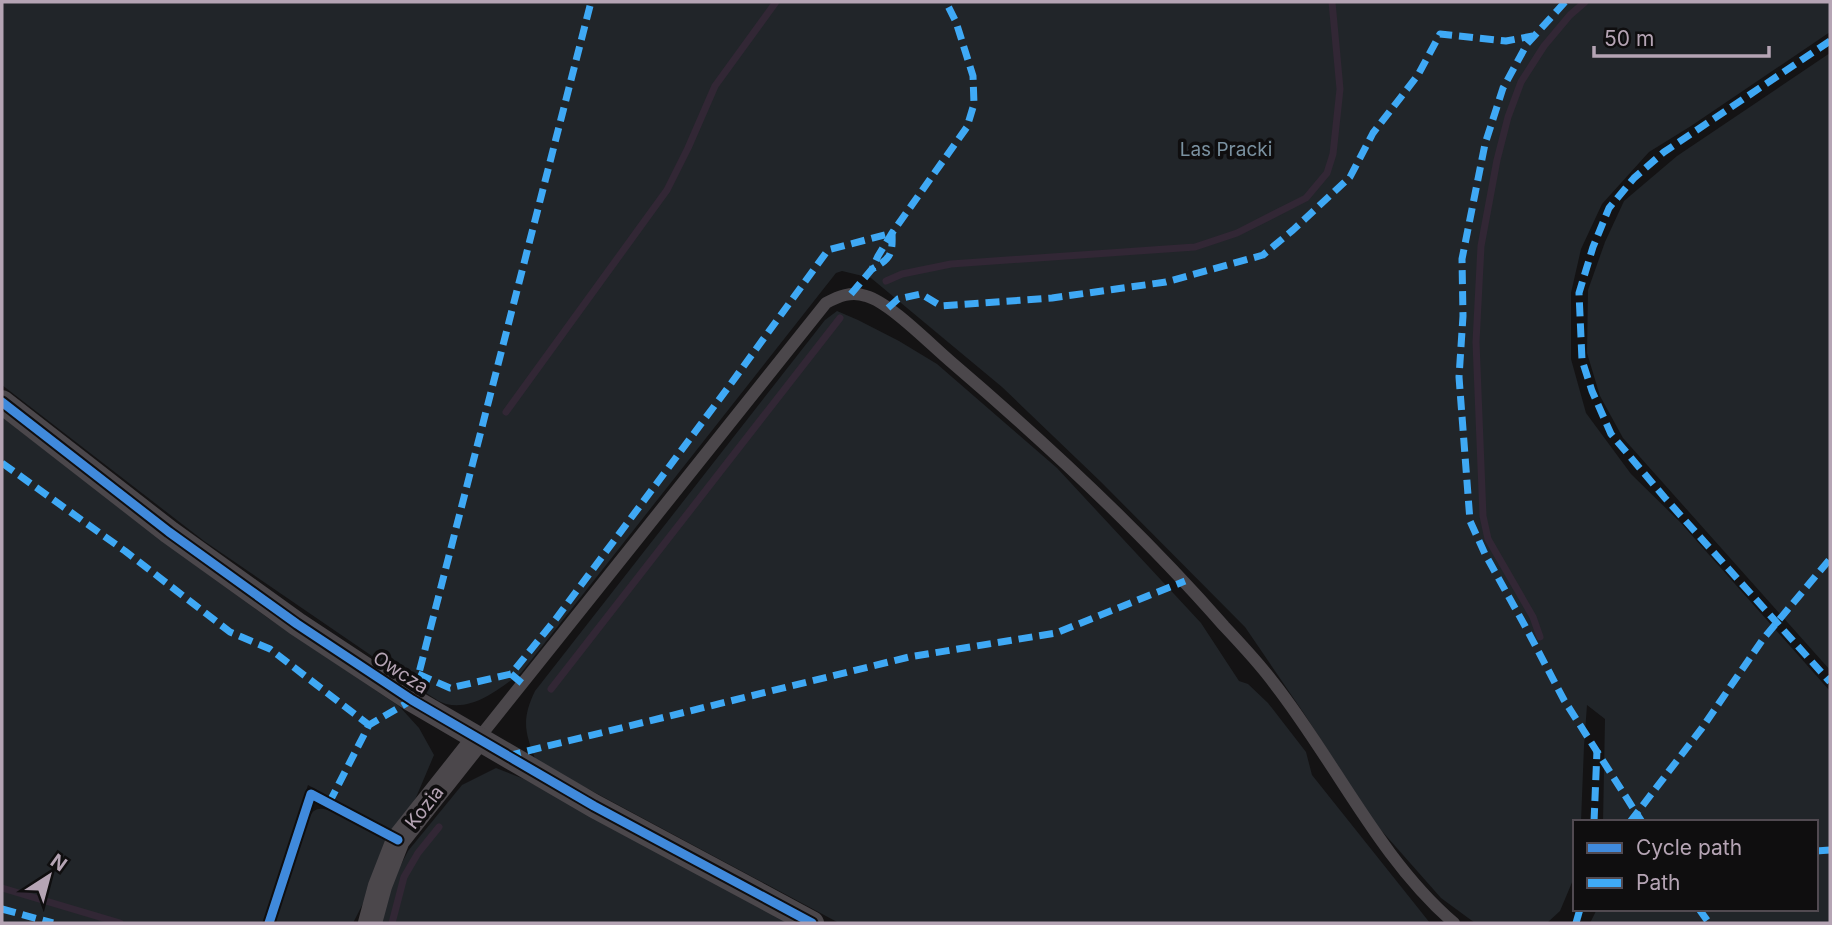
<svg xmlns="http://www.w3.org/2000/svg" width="1832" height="925" font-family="Inter,sans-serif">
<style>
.green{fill:#212529}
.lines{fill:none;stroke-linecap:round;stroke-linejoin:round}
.stream{stroke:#322735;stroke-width:7}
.service{stroke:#4b474b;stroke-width:12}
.minor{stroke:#4b474b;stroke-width:24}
.quiet{stroke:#3fa9f5;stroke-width:7;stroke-dasharray:14 7;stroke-linecap:butt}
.cycleway-casing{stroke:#0f0e0f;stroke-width:13}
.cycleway{stroke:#408adc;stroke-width:9}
.labels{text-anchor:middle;stroke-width:7;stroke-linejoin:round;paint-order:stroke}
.park-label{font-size:19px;fill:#7a91a0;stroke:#0f0e0f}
.street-label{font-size:19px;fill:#b5a4b4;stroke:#0f0e0f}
</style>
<rect width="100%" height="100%" fill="#141314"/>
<g class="green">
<path d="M2 2H1830V32L1691 126 1649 152 1602 204 1581 249 1571 293V359L1586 413 1631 474 1680 522 1830 691V923H1590L1597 909H1816V822H1603L1605 719 1587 705 1584 746 1581 822H1575V872L1573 880 1560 911 1547 923H1475L1441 898 1373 821 1305 715 1245 627 1101 482 1002 387 871 278 842 271 836 273 521 673C500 688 474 711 446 704 439 702 433 697 426 693L204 541 2 385Z"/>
<polygon points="1830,53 1830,670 1623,438 1600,396 1587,353 1588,290 1605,242 1624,201 1677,156"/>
<path d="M837 311 858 320 899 341 937 364 1057 468 1201 623 1239 681 1248 684 1268 703 1306 752 1312 775 1430 923H839L536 761C525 733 521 720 535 691L825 320Z"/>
<path d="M2 417 161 540 268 618 399 706 419 728 434 755 409 814 353 923H274L307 820C308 819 313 811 314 811 325 802 353 823 364 828L369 819 308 785 263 923H2Z"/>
<polygon points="496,768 524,779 788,923 380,923 389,888 408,851 462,785"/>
</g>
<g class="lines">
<g class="stream">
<polyline points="886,281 902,274 951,264 1195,247 1237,233 1306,198 1327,173 1333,154 1340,89 1332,2"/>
<polyline points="506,412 667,190 688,148 715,86 776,2"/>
<polyline points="1540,637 1533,617 1488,539 1483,516 1476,342 1481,246 1497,160 1508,117 1521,82 1544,46 1570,15 1585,2"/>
<polyline points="551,689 840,318"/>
<polyline points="2,888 120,923"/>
<polyline points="392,923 404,877 418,853 439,827"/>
</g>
<path class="service" d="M478 739 826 303C839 296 851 291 866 296 889 302 930 344 950 361 1046 443 1140 530 1224 626 1241 644 1258 662 1273 682 1334 759 1379 859 1454 923"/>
<g class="minor">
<polyline points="2,402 169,532 297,624 412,700 594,806 812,923"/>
<polyline points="370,923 380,886 398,840 478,739"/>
</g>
<g class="quiet">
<polyline points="1565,2 1527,44 1503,88 1485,144 1462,259 1463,316 1459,377 1470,521 1485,554 1525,626 1564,700 1642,822"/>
<polyline points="1830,41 1664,152 1634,178 1609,208 1593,247 1579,293 1582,360 1592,391 1611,434 1665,498 1830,682"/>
<polyline points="851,294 872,269 878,256 892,233 967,127 974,104 973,76 956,22 946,2"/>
<polyline points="888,308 898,299 921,294 941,306 1052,298 1166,282 1263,255 1293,230 1350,177 1373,133 1418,75 1440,34 1506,41 1533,36"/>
<polyline points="2,463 125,551 230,632 270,649 369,725"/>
<path d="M418 674 450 688 511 674 555 620 727 389 828 250 892 233C893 255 890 259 872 269"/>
<polyline points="511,674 523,684"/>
<polyline points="507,756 909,657 1056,633 1185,581"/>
<polyline points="329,803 369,725 412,700 591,2"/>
<polyline points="1594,822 1597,750"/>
<polyline points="1630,822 1702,728 1763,639 1830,559"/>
<polyline points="1816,851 1830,850"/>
<polyline points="2,909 53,923"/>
<polyline points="1699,909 1709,923"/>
<polyline points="1576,923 1580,909"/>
</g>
<defs>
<g id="cycleway">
<polyline points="2,402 169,532 297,624 412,700 594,806 812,923"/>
<polyline points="269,923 311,794 398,840"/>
</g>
</defs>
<use href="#cycleway" class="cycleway-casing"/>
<use href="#cycleway" class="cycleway"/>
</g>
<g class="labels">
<g class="park-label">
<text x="1226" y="156">Las Pracki</text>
</g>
<g class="street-label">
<text transform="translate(401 672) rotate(33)" y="7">Owcza</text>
<text transform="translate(424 807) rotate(-52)" y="7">Kozia</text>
</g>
</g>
<rect width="1832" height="925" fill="none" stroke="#b5a4b4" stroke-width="7"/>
<rect x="1573" y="820" width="245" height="91" fill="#0f0e0f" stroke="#514a51" stroke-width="2"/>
<rect x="1587" y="843" width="35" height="10" fill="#408adc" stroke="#514a51" stroke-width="2"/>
<text x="1636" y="855" font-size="21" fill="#b5a4b4">Cycle path</text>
<rect x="1587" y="878" width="35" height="10" fill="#3fa9f5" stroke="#514a51" stroke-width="2"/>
<text x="1636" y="890" font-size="21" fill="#b5a4b4">Path</text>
<g transform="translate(49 876) rotate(36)" stroke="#0f0e0f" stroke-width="5" paint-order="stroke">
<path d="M0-5L12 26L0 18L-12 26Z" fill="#b5a4b4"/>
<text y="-10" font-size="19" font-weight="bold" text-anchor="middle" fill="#b5a4b4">N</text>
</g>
<path d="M1594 46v10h175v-10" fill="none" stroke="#b5a4b4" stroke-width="3.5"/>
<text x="1604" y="46" font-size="21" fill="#b5a4b4" stroke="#0f0e0f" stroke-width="5" paint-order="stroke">50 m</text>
</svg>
